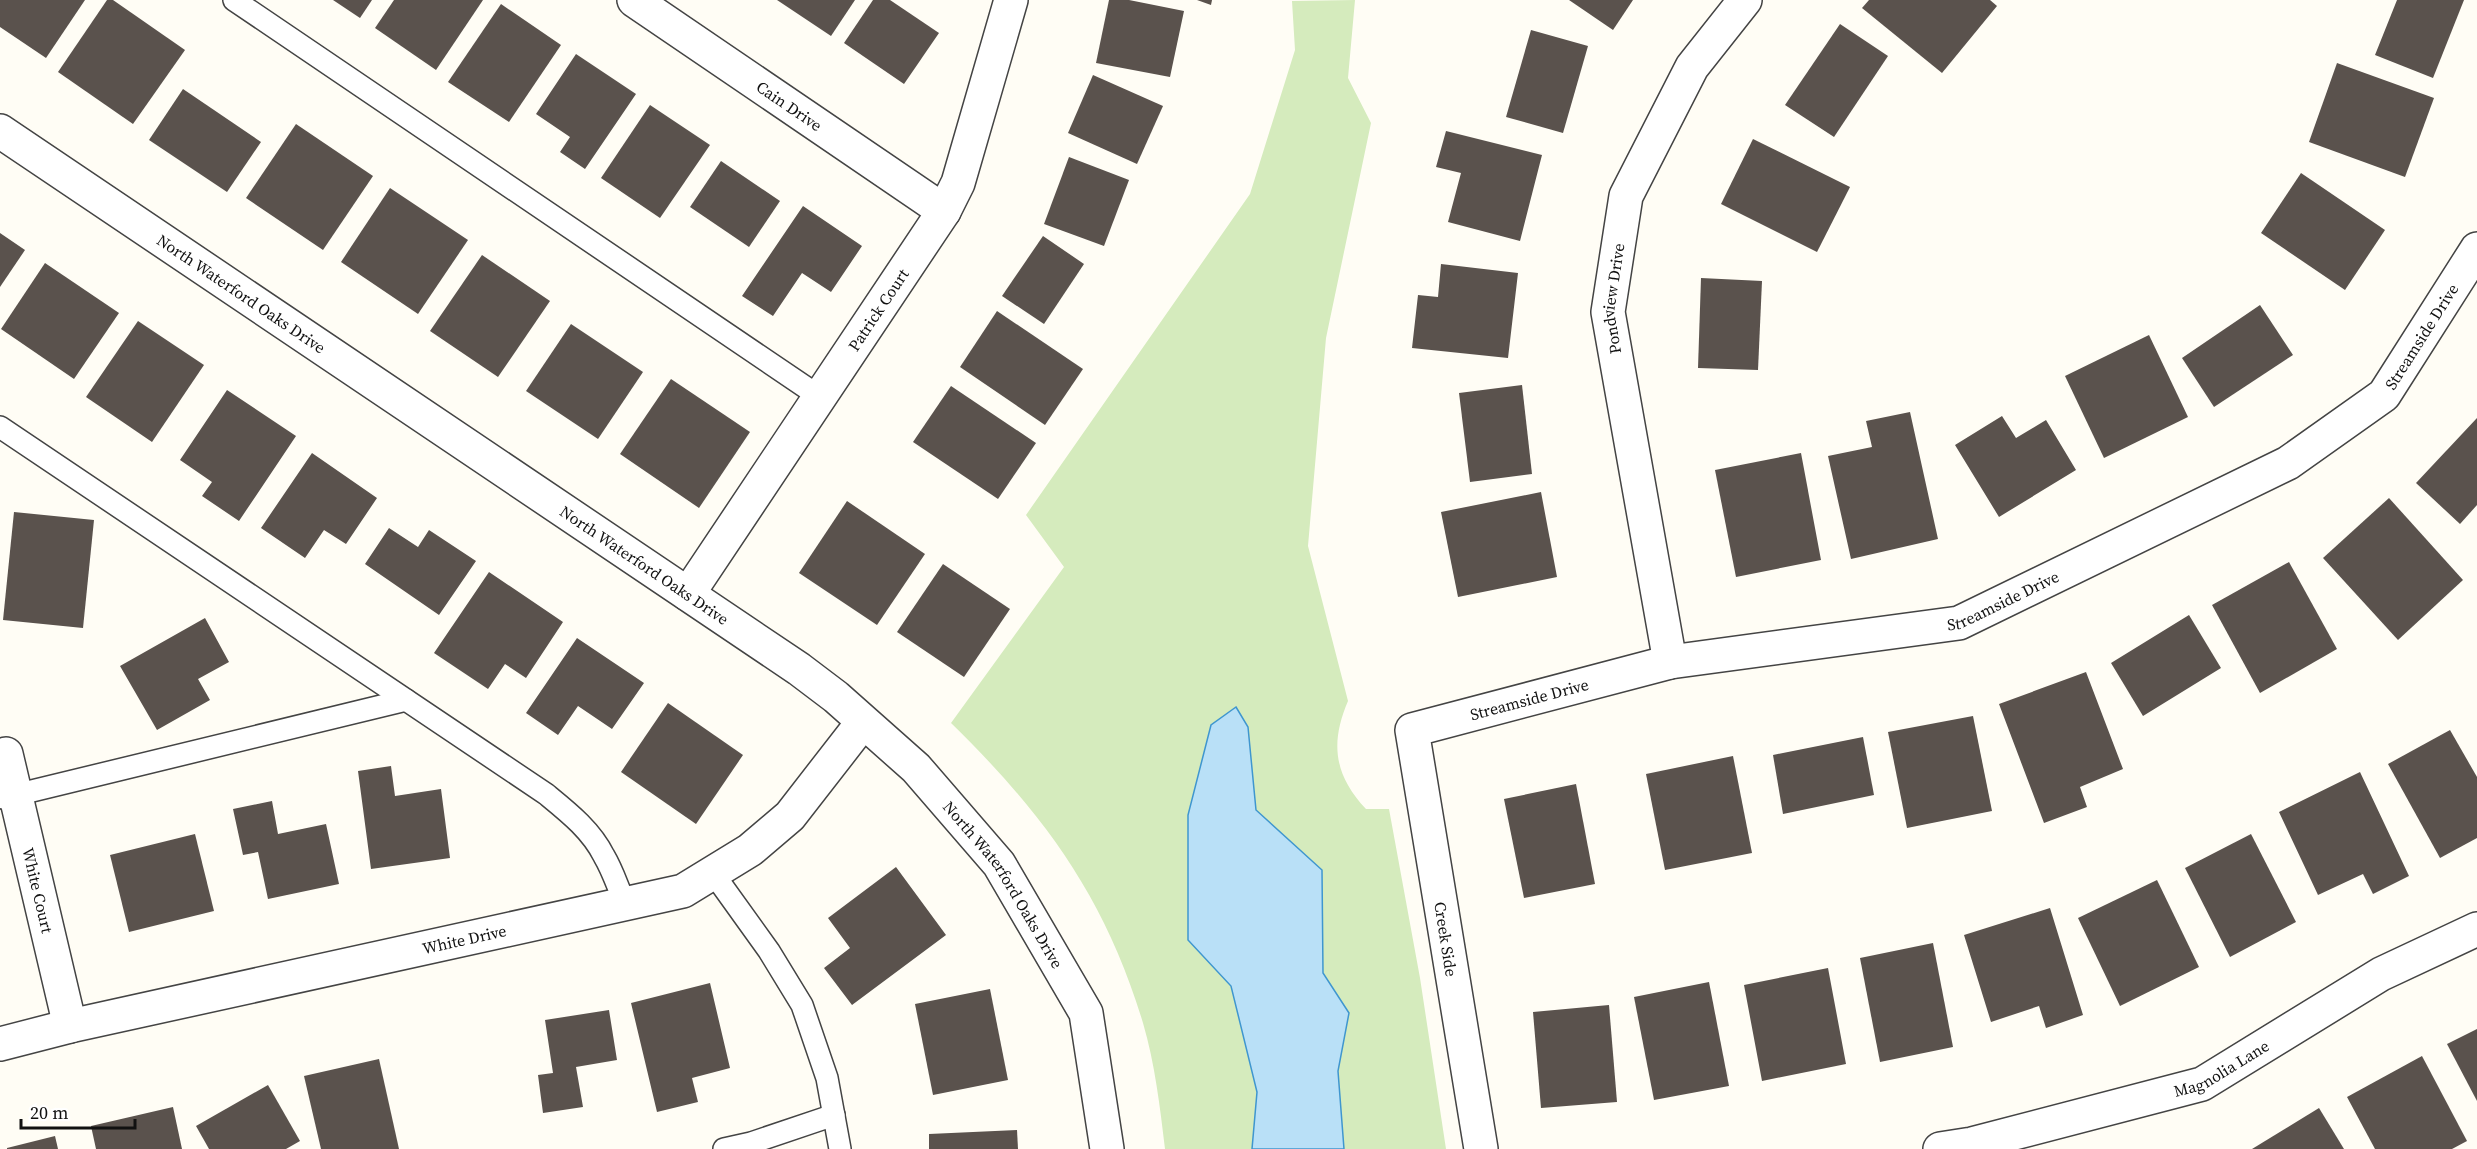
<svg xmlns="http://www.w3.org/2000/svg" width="2477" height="1149" font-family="'Source Serif 4',serif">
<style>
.green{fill:#d5ebbd}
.water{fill:#b9e0f7;stroke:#3f96cf;stroke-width:1.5}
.building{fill:#5a524d}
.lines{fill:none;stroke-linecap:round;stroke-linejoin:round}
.service-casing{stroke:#444;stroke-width:24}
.minor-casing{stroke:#444;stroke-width:36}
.tertiary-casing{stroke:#444;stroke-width:36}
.service{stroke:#fff;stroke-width:21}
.minor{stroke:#fff;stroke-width:33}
.tertiary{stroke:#fff;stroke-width:33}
.labels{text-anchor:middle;stroke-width:6;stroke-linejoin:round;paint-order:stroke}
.street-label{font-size:16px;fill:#111;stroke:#fff}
</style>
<rect width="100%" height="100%" fill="#fffdf5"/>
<path class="green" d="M1355 0 1348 78 1371 123 1326 338 1308 546 1348 701C1330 743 1334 775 1366 809H1389L1420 978 1446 1149H1165C1160 1107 1155 1064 1143 1023 1105 897 1044 814 951 723L1064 567 1026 515 1250 194 1295 50 1292 1Z"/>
<polygon class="water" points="1236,707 1248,727 1256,810 1322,870 1323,973 1349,1013 1338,1071 1344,1149 1252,1149 1257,1092 1231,986 1188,940 1188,815 1211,725"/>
<g class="building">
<polygon points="0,0 85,0 46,58 0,27"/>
<polygon points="107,0 113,0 185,50 133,124 58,72"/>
<polygon points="333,0 372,0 360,18"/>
<polygon points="394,0 483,0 436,70 375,28"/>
<polygon points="777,0 855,0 831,36"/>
<polygon points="873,0 890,0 939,33 904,84 844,43"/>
<polygon points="1109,0 1129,0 1184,11 1170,77 1096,63"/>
<polygon points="1197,0 1212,0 1211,5"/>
<polygon points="1569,0 1633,0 1613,30"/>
<polygon points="1869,0 1990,0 1997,6 1942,73 1862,8"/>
<polygon points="2397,0 2464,0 2433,78 2375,55"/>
<polygon points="501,4 561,45 509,122 448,82"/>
<polygon points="1840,24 1888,56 1834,137 1785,105"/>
<polygon points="1531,30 1588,46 1563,133 1506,117"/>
<polygon points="576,54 636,94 585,169 560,152 570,137 536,114"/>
<polygon points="2337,63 2434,98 2405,177 2309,142"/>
<polygon points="1093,75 1163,106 1137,164 1068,133"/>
<polygon points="183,89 261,142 227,192 149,140"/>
<polygon points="650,105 710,145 660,218 601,178"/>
<polygon points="296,124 373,176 323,250 246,198"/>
<polygon points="1446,131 1542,155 1520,241 1448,222 1461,173 1436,167"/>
<polygon points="1753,139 1850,187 1817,252 1721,204"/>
<polygon points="1069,157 1129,180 1104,246 1044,224"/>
<polygon points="721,161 780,201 749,247 690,207"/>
<polygon points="2301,173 2385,230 2345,290 2261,233"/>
<polygon points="390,188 468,240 418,314 341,262"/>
<polygon points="803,206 862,246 831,292 802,273 773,316 742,296"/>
<polygon points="0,233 25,250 0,287"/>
<polygon points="1043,236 1084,264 1044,324 1002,296"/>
<polygon points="482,255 550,301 498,377 430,331"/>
<polygon points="45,263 119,313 74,379 1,329"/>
<polygon points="1441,264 1518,273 1508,358 1412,348 1418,295 1438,297"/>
<polygon points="1701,278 1762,281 1758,370 1698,368"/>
<polygon points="2260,305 2293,355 2214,407 2182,358"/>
<polygon points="997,311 1083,369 1045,425 960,367"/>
<polygon points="138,321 204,365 152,442 86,397"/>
<polygon points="571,324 643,372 598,439 526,391"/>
<polygon points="2149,335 2188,417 2104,458 2065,376"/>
<polygon points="671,379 750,432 699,508 620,454"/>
<polygon points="1522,385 1532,474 1470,482 1459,393"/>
<polygon points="951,386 1036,443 998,499 913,442"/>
<polygon points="227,390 296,436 239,521 202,496 212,482 180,460"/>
<polygon points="1910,412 1938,539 1851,559 1828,456 1872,447 1866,421"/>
<polygon points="2002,416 2016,438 2046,420 2076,470 1999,517 1955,445"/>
<polygon points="2477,418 2477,505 2460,524 2416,483"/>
<polygon points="312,453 377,498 346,544 324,530 305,558 261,528"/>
<polygon points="1801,453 1821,560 1736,577 1715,470"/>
<polygon points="1541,492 1557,577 1458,597 1441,512"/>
<polygon points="2389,498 2463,580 2398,640 2323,558"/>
<polygon points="847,501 925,554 877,625 799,573"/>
<polygon points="14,512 94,520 83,628 3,620"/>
<polygon points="389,528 418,547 429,530 476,561 439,615 365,564"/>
<polygon points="2289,562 2337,649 2260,693 2212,605"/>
<polygon points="943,564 1010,609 964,677 897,632"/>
<polygon points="489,572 563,622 526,678 505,664 488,689 434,653"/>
<polygon points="2189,615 2221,668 2143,716 2111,663"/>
<polygon points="205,618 229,662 198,679 210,700 157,730 120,666"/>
<polygon points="577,638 644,683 612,729 578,706 558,735 526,713"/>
<polygon points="2086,672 2123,769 2080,787 2087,807 2044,823 1999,704"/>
<polygon points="668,703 743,755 696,824 621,772"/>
<polygon points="1973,716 1992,811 1907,828 1888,732"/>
<polygon points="2450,730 2477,777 2477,838 2440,858 2388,764"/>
<polygon points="1863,737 1874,795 1783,814 1773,755"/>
<polygon points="1733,756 1752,853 1665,870 1646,774"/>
<polygon points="391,766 395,796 441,789 450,858 371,869 358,771"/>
<polygon points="2360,772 2409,876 2373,894 2363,874 2318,895 2279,812"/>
<polygon points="1576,784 1595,884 1524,898 1504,799"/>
<polygon points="272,801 278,834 326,824 339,884 268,899 258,852 243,855 233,809"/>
<polygon points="195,834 214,911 129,932 110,855"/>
<polygon points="2251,834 2296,922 2230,957 2185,868"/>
<polygon points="896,867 946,935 852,1005 824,968 850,948 828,918"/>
<polygon points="2157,880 2199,967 2120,1006 2078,918"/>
<polygon points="2050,908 2083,1015 2046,1028 2039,1006 1991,1022 1964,935"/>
<polygon points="1933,943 1953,1047 1880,1062 1860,958"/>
<polygon points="1828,968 1846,1064 1762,1081 1744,985"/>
<polygon points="1709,982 1729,1086 1654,1100 1634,997"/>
<polygon points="710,983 730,1068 692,1078 698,1102 657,1112 631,1003"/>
<polygon points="990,989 1008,1080 933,1095 915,1004"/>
<polygon points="1609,1005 1617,1102 1541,1108 1533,1012"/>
<polygon points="609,1010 617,1060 576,1067 583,1107 543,1113 538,1075 553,1073 545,1020"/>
<polygon points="2477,1029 2477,1101 2447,1044"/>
<polygon points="2422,1056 2467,1141 2452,1149 2375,1149 2347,1097"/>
<polygon points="379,1059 399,1149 321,1149 304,1076"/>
<polygon points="268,1085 300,1141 286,1149 209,1149 196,1126"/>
<polygon points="173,1107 182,1149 96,1149 91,1126"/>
<polygon points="2319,1108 2344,1149 2252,1149"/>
<polygon points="1017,1130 1018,1149 929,1149 929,1134"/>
<polygon points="55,1136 58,1149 7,1149 7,1148"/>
</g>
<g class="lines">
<defs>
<g id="service">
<polyline points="234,0 820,397"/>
<path d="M0 427 546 794C568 812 591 830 604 856 613 871 618 888 625 903"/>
<polyline points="3,798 406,700"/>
<polyline points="713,873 769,951 802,1005 827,1078 840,1149"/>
<polyline points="724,1149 751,1143 834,1115"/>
</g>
<g id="minor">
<path id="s1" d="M634 0 944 211"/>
<path id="s2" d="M688 594 944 211 958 183 1011 0"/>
<path id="s3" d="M1670 662 1608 312 1626 196 1692 67 1745 0"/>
<path id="s4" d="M6 754 70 1026"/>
<path id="s5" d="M0 1044 70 1026 683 891 750 850 790 816 863 722"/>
<path id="s6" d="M1481 1149 1412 730 1670 662 1959 623 2288 463 2384 395 2477 249"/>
<path id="s7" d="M1940 1149 1972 1144 2202 1084 2381 974 2477 929"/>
</g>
<g id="tertiary">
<path id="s8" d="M0 131 799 669 836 697 916 768 999 864 1086 1013 1107 1149"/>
</g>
</defs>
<use href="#service" class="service-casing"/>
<use href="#minor" class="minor-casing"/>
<use href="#tertiary" class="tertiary-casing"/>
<use href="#service" class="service"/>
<use href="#minor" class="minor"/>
<use href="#tertiary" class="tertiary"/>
</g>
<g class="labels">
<g class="street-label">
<text dy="6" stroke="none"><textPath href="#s1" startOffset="188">Cain Drive</textPath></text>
<text dy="6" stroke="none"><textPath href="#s8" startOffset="291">North Waterford Oaks Drive</textPath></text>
<text dy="6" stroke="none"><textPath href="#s3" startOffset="369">Pondview Drive</textPath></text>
<text dy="6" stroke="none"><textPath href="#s2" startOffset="342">Patrick Court</textPath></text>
<text dy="6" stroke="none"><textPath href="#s6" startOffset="1536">Streamside Drive</textPath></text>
<text dy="6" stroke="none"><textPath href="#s8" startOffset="777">North Waterford Oaks Drive</textPath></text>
<text dy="6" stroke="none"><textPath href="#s6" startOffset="1032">Streamside Drive</textPath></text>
<text dy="6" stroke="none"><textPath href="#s6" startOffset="546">Streamside Drive</textPath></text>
<text dy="6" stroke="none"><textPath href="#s8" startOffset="1263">North Waterford Oaks Drive</textPath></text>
<text dy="6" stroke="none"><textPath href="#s4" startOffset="140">White Court</textPath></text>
<text dy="6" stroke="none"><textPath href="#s5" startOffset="476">White Drive</textPath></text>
<text transform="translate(1446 939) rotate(81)" y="6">Creek Side</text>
<text dy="6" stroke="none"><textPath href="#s7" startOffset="294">Magnolia Lane</textPath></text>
</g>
</g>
<path d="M21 1119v9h114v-9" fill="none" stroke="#111111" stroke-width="3"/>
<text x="30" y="1119" font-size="18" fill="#111111" stroke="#ffffff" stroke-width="4.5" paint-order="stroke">20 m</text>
</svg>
